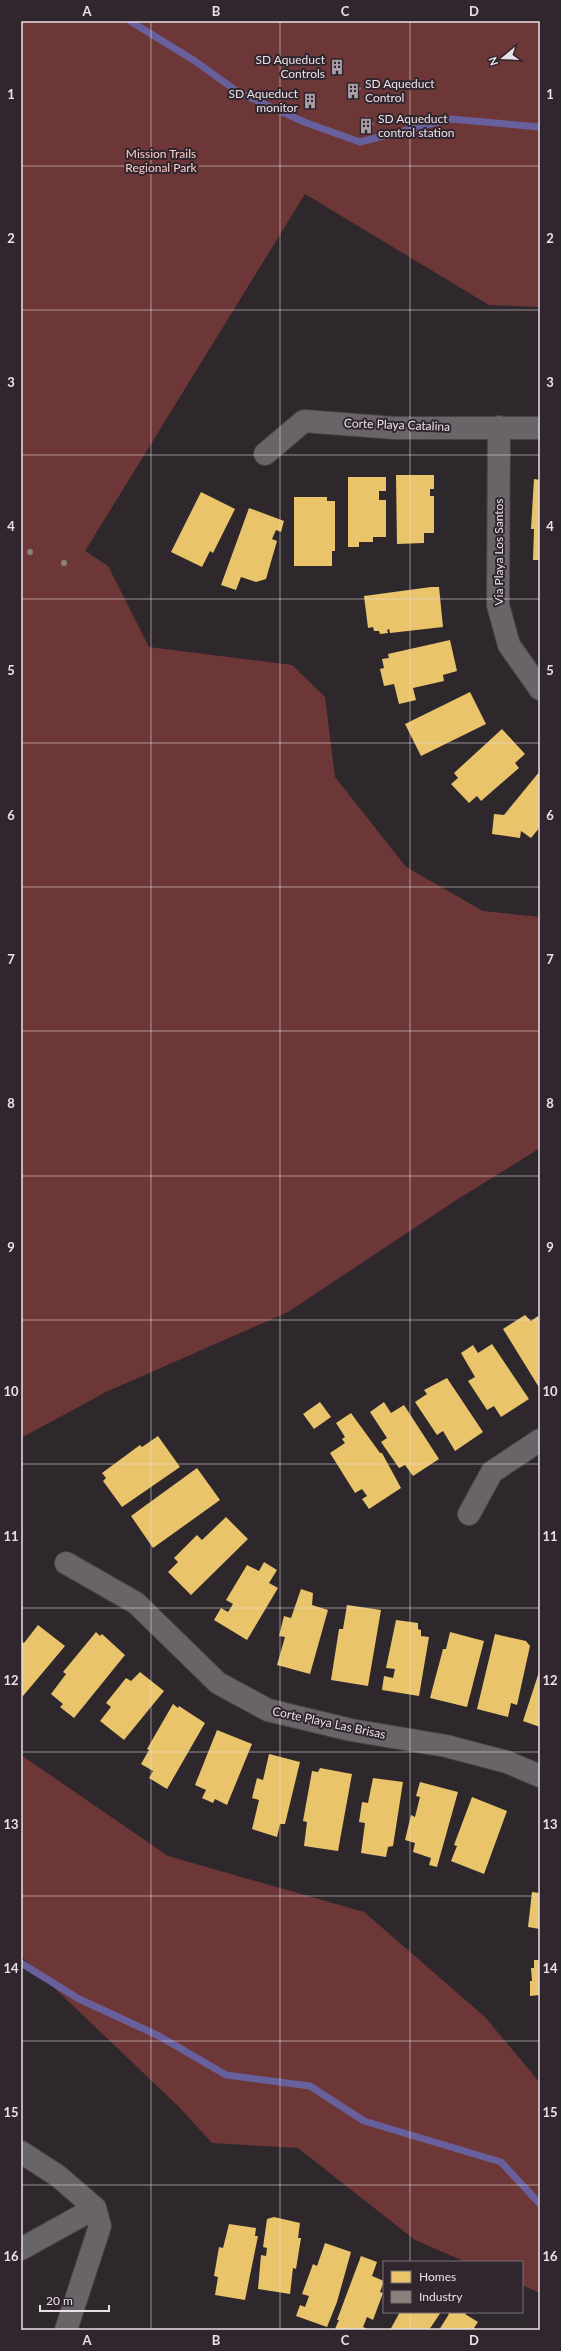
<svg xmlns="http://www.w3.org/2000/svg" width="561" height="2351" font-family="Lato,sans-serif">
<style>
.green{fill:#6e3737}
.homes{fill:#e9c46a}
.industry{fill:#8a817c}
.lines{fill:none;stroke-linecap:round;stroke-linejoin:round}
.stream{stroke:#68609c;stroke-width:7}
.minor-casing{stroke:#484347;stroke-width:24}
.minor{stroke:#686467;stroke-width:22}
.grid{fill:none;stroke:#eae1e7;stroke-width:1;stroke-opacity:0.55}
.labels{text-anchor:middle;stroke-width:4;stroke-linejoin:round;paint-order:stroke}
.poi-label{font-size:12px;fill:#eae1e7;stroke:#31252e;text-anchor:end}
.park-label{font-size:12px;fill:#fbcdca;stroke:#31252e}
.street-label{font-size:12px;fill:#eae1e7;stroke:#31252e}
.neatline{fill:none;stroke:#eae1e7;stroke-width:1.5}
.grid-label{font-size:13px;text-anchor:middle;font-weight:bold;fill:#eae1e7}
</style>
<rect width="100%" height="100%" fill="#2e282d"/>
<g class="green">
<polygon points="21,21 540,21 540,307 489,305 305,194 85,551 108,566 149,647 292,665 325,697 335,777 406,867 483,911 540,917 540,1148 458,1199 288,1312 106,1392 21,1438"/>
<polygon points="21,1755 168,1856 364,1912 485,2017 540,2083 540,2293 522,2285 522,2262 466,2262 415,2240 298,2148 212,2143 178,2106 21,1956"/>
</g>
<g class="homes">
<polygon points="396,475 434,475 434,489 430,489 430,496 434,496 434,533 424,533 424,543 397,544"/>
<polygon points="348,477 386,477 386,491 379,491 379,500 386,500 386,537 373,537 373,542 359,542 359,547 348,547"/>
<polygon points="534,479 540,480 540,560 533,560 534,529 531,529"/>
<polygon points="201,492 235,509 213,553 210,551 202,567 171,552"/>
<polygon points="294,497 327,497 327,501 335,501 335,551 332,551 332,566 294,566"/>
<polygon points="249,508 284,521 281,532 276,530 272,539 277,541 266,579 256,582 241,577 236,590 221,585"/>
<polygon points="431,587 439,587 443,627 390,633 389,629 387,630 388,633 380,634 379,631 374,631 373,627 368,628 364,596"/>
<polygon points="450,640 457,671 443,675 444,681 413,688 416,700 399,704 394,684 384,686 380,669 384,668 382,659 389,658 388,654"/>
<polygon points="470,692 486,724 421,756 405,724"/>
<polygon points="502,729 525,754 515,763 519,768 481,801 477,796 469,803 451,784 458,778 454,773"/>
<polygon points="540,771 540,827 531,838 521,831 520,838 492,834 494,814 504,815"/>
<polygon points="525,1315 531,1321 538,1316 540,1320 540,1389 503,1329"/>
<polygon points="492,1344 529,1399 501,1417 494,1406 487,1410 468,1381 475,1377 461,1353 473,1345 478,1353"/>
<polygon points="447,1378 483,1432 455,1451 443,1431 437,1435 415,1402 427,1394 424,1390"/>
<polygon points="320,1402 331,1417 314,1429 303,1414"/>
<polygon points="384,1402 391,1413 404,1405 439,1459 413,1476 405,1465 399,1468 381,1442 387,1438 370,1412"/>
<polygon points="351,1413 380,1453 382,1453 401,1488 369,1509 362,1499 367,1496 362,1489 355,1493 330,1453 345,1443 342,1439 345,1437 336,1423"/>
<polygon points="158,1436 180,1467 122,1507 103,1481 106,1478 102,1473 140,1445 142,1447"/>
<polygon points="197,1468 220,1500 153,1548 131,1516"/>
<polygon points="226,1517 248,1539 191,1595 168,1572 178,1562 174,1558 197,1535 202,1540"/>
<polygon points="264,1562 277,1570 269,1583 278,1588 247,1640 214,1620 221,1608 228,1612 233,1604 226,1600 247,1565 259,1571"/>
<polygon points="301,1589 313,1593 312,1605 328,1610 310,1674 277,1665 285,1637 279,1636 284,1616 291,1618"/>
<polygon points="347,1605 381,1610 368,1686 331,1680 339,1629 343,1629"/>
<polygon points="396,1620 418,1623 418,1629 421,1630 421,1636 429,1637 419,1696 382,1690 384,1676 393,1678 395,1669 386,1668"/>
<polygon points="38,1625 65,1646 23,1696 21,1695 21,1641 24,1643"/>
<polygon points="96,1632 100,1636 102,1634 125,1655 74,1718 60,1707 63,1704 51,1694 66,1674 63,1672"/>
<polygon points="450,1632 484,1641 467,1707 430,1698 443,1649 446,1649"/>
<polygon points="495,1634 526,1641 530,1646 517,1705 511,1703 508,1717 477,1709"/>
<polygon points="540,1669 540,1727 523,1721"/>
<polygon points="140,1672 164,1691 124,1740 100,1721 111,1707 106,1703 126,1678 131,1681"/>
<polygon points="173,1704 178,1708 179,1706 205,1723 167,1789 149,1778 153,1771 141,1764 149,1750 147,1749"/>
<polygon points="217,1730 252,1744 227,1805 215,1799 213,1803 202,1798 206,1790 195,1785"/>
<polygon points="269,1754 300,1762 285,1824 280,1824 277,1837 252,1829 259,1800 252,1798 257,1778 263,1780"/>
<polygon points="320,1768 352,1774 338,1851 304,1846 307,1822 303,1821 312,1771 318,1772"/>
<polygon points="373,1778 403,1782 393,1846 388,1847 386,1857 361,1853 365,1823 359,1822 362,1802 368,1803"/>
<polygon points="420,1782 458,1792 437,1867 429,1865 431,1858 413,1852 415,1843 405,1840 411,1815 415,1817 420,1797 416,1796"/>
<polygon points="472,1797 507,1811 484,1874 451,1861 457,1846 454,1845"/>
<polygon points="532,1892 540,1893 540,1929 528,1927"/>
<polygon points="534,1960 540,1960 540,1995 530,1996 530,1981 532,1981 531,1968 534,1968"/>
<polygon points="274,2217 300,2223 298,2238 301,2238 296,2269 293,2268 290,2294 258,2289 261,2255 266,2256 267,2248 263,2247 267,2219"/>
<polygon points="229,2224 256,2228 255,2236 258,2236 245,2300 215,2295 218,2277 214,2276 219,2247 223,2248"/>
<polygon points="325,2243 351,2252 337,2302 327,2327 296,2316 300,2305 305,2307 309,2296 302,2294 313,2264 317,2266"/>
<polygon points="361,2256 377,2262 372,2276 384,2281 380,2292 383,2293 373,2320 367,2317 363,2327 370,2330 337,2330 335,2329 339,2320 337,2320"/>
<polygon points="400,2312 441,2312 429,2330 390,2330"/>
<polygon points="446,2312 467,2312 465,2314 478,2322 474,2328 476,2330 439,2330 449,2314"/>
</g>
<g class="industry">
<polygon points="336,60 344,66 339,74 331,69"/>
<circle cx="308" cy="74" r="3"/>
<polygon points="352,82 361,88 355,100 346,94"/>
<circle cx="310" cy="101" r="3.5"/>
<polygon points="367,116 374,124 365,134 359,128"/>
<circle cx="30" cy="552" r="3"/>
<circle cx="64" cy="563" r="3"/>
</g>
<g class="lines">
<g class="stream">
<polyline points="130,21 195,61 238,92 304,122 360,142 450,119 540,127"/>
<polyline points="21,1963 79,1999 159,2036 226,2075 310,2086 364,2121 501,2162 540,2204"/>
</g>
<defs>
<g id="minor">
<polyline points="499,427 498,605 509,645 540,689"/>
<polyline points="265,454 304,421 394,428 540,428"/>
<polyline points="469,1514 492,1472 540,1440"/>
<polyline points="66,1563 136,1603 218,1683 268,1710 351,1730 446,1746 507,1762 540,1776"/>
<polyline points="21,2152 58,2176 95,2208 100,2226 66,2330"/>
<polyline points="21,2249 95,2208"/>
</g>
</defs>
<use href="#minor" class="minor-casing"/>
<use href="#minor" class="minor"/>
</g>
<path class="grid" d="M151 21V2330M280 21V2330M410 21V2262M21 166H540M21 310H540M21 455H540M21 599H540M21 743H540M21 887H540M21 1031H540M21 1176H540M21 1320H540M21 1464H540M21 1608H540M21 1752H540M21 1896H540M21 2041H540M21 2185H540M410 2312V2330"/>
<defs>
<symbol id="building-bare" viewBox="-9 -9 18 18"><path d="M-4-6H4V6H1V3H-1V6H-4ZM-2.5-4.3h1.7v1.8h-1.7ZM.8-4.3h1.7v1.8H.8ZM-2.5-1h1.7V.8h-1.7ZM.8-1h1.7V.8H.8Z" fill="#a8a0a6" stroke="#31252e" stroke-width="2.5" paint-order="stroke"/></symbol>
</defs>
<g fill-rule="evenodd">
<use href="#building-bare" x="326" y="56" width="22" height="22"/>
<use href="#building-bare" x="342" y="80" width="22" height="22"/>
<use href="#building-bare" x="299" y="90" width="22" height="22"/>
<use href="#building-bare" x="355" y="115" width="22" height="22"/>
</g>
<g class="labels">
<g class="poi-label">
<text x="325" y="64">SD Aqueduct<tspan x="325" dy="14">Controls</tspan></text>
<text x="365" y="88" text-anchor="start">SD Aqueduct<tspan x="365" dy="14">Control</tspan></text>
<text x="298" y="98">SD Aqueduct<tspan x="298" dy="14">monitor</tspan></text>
<text x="378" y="123" text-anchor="start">SD Aqueduct<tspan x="378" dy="14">control station</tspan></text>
</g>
<g class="park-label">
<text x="161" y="158">Mission Trails<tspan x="161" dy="14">Regional Park</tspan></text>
</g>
<g class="street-label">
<text transform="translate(397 425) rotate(2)" y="4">Corte Playa Catalina</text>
<text transform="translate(499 552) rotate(-90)" y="4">Via Playa Los Santos</text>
<text transform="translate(329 1723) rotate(12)" y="4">Corte Playa Las Brisas</text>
</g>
</g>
<rect width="561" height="2351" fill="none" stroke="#31252e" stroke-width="44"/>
<rect x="383" y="2261" width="140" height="52" fill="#31252e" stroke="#7b7078"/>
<rect x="391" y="2271" width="20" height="12" fill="#e9c46a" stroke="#7b7078"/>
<text x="419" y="2281" font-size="12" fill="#eae1e7">Homes</text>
<rect x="391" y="2291" width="20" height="12" fill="#8a817c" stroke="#7b7078"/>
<text x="419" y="2301" font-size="12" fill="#eae1e7">Industry</text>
<g transform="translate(503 58) rotate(252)" stroke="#31252e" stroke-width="3" paint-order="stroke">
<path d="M0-3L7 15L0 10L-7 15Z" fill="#eae1e7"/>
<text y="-6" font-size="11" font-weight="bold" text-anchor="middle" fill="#eae1e7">N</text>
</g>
<path d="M40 2305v6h69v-6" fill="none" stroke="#eae1e7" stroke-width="2"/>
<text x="46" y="2305" font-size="12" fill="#eae1e7" stroke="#31252e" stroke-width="3" paint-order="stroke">20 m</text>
<rect x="22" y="22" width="517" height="2307" class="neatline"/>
<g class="grid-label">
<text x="87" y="16">A</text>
<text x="216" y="16">B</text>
<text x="345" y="16">C</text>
<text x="474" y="16">D</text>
<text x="11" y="99">1</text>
<text x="550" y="99">1</text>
<text x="11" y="243">2</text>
<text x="550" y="243">2</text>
<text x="11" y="387">3</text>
<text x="550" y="387">3</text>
<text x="11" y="531">4</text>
<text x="550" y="531">4</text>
<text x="11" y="675">5</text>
<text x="550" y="675">5</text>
<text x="11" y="820">6</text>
<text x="550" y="820">6</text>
<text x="11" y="964">7</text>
<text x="550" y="964">7</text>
<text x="11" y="1108">8</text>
<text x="550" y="1108">8</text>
<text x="11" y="1252">9</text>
<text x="550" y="1252">9</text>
<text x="11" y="1396">10</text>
<text x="550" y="1396">10</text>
<text x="11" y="1541">11</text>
<text x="550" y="1541">11</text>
<text x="11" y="1685">12</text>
<text x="550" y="1685">12</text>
<text x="11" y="1829">13</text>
<text x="550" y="1829">13</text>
<text x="11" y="1973">14</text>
<text x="550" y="1973">14</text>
<text x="11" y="2117">15</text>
<text x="550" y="2117">15</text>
<text x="11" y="2261">16</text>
<text x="550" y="2261">16</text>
<text x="87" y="2345">A</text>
<text x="216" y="2345">B</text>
<text x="345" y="2345">C</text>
<text x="474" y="2345">D</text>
</g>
</svg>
